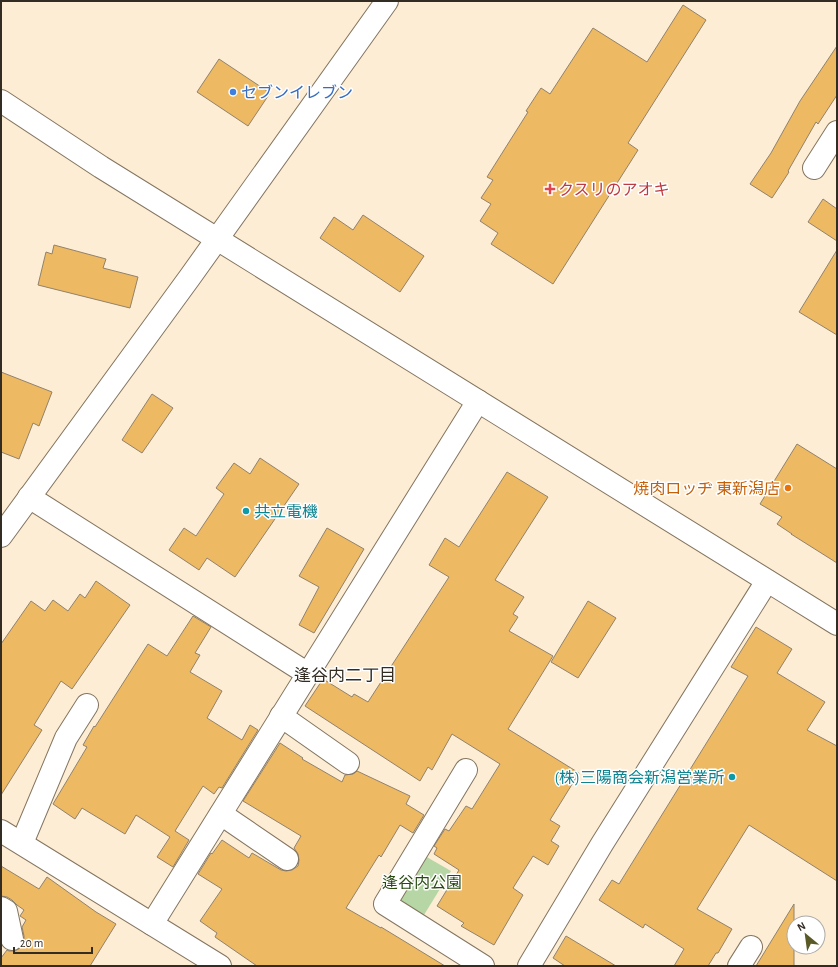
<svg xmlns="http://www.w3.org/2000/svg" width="838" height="967" font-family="'Alegreya Sans','Noto Sans JP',sans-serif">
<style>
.green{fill:#b6d6a5}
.building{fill:#eeb963;stroke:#91826c}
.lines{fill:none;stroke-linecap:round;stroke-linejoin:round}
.street-casing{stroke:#847560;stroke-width:24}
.secondary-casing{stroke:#847560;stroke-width:24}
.street{stroke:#fff;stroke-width:22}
.secondary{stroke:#fff;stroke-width:22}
.shop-dot{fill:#3f7fe0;stroke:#fff;stroke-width:1.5}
.health-dot{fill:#e0444e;stroke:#fff;stroke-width:1.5}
.food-dot{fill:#e8710a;stroke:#fff;stroke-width:1.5}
.culture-dot{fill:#0f9aa8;stroke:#fff;stroke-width:1.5}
.labels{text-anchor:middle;stroke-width:3;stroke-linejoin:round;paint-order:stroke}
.shop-label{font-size:16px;fill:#366cbe;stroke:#fff;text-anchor:start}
.health-label{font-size:16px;fill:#be3a42;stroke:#fff;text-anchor:start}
.food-label{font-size:16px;fill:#c56008;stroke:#fff;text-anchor:end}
.culture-label{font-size:16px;fill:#0d838f;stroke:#fff;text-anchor:start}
.park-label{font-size:16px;fill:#294911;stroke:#fff}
.neighbourhood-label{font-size:17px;fill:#332c23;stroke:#fff}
</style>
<rect width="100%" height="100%" fill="#fdedd5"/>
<polygon class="green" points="418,852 451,871 419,923 387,904"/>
<g class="building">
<polygon points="683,5 706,20 628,143 638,150 553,284 491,244 498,233 480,221 491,204 481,198 493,180 487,177 528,112 526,111 541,88 550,94 593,28 647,62"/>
<polygon points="837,46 837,95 818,124 816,122 788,171 789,172 772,198 750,184 771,153 800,101"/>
<polygon points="219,59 270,93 248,126 197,92"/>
<polygon points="823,199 837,209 837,241 808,222"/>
<polygon points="363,215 424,256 400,292 320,238 334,217 353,230"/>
<polygon points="54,245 106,259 103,268 138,277 130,308 38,285 46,252 52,254"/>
<polygon points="837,250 837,335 799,312"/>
<polygon points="1,372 52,392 39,426 33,423 19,459 1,452"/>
<polygon points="152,394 173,408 142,453 122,440"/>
<polygon points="797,444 837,469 837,563 791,534 792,534 777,524 782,517 760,504"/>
<polygon points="260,458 299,484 235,577 207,558 199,570 169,550 184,528 196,536 224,494 216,488 234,463 250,474"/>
<polygon points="507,472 548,497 495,580 524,597 513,614 518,617 509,631 553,656 508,729 579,773 550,820 560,826 551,841 559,846 548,865 533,856 513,888 523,895 494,945 461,926 464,923 437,906 459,870 434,854 437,848 434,846 445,829 449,831 466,806 472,809 500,764 452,734 432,770 428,767 420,781 305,706 323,679 352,697 354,694 368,702 449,577 429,565 445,538 459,547"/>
<polygon points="327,528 364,549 314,633 299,625 319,587 299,576"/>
<polygon points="96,581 130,605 72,689 61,681 34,725 42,730 1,795 1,644 31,601 45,611 53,600 68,611 80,594 85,598"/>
<polygon points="588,601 616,618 578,678 551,662"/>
<polygon points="193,616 211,627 195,653 200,655 190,672 222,691 207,718 242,740 250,725 258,730 222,788 219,787 214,794 203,786 175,831 189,840 173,867 157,857 170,837 136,815 125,834 82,808 75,819 53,804 87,747 83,745 94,726 95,727 148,644 167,656"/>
<polygon points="756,627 792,649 777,673 825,702 807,730 837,746 837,881 749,825 697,909 732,929 718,953 716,953 708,966 674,966 684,949 645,924 643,928 599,900 612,880 619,884 748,676 731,667"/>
<polygon points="280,743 303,758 302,759 342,782 345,775 353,774 357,771 410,796 406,804 424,815 413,833 400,825 381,857 379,855 346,908 381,928 381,927 445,966 257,966 215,937 217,933 200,921 222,889 198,874 211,853 212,854 222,840 249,858 252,853 281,870 286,871 292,870 298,866 299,860 298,854 294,848 301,836 243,801"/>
<polygon points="1,866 39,889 47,877 96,912 116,924 90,966 1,966 1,958 7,950 9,951 15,951 20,948 24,943 24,936 22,927 26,920 20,916 24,910 17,905 12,900 7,897 1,896"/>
<polygon points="794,904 794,966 756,966"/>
<polygon points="566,936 616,966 565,966 553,958"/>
</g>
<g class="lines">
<defs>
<g id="street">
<polyline points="814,168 837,132"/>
<polyline points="29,497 308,674"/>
<polyline points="281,716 348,763"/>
<polyline points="466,770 385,904 483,966"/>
<polyline points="221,814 287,859"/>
<polyline points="1,831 220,966"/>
<polyline points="22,843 66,738 87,705"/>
<polyline points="1,908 6,911 12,939"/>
<polyline points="152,924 478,401"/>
<polyline points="529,966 602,844 767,581"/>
<polyline points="739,966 751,947"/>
</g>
<g id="secondary">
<polyline points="1,101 101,167 837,624"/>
<polyline points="1,536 190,277 387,1"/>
</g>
</defs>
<use href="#street" class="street-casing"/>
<use href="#secondary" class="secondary-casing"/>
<use href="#street" class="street"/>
<use href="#secondary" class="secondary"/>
</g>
<circle class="shop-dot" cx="233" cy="92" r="4"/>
<path class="health-dot" d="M548 183h4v4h4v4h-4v4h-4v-4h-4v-4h4z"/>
<circle class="food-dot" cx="788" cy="488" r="4"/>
<g class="culture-dot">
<circle cx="246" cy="511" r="4"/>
<circle cx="732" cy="777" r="4"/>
</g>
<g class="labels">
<g class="shop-label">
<text x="241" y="98">セブンイレブン</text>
</g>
<g class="health-label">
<text x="558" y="195">クスリのアオキ</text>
</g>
<g class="food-label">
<text x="780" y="494">焼肉ロッヂ 東新潟店</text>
</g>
<g class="culture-label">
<text x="254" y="517">共立電機</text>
<text x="724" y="783" text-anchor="end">(株)三陽商会新潟営業所</text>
</g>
<g class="park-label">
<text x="422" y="888">逢谷内公園</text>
</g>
<g class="neighbourhood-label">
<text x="345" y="681">逢谷内二丁目</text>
</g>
</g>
<rect width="838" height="967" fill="none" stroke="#332c23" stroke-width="4"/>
<g transform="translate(806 935) rotate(331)"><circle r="19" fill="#ffffff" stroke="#adaba7"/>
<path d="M0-3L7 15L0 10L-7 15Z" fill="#5a5a27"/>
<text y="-6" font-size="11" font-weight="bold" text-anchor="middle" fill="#332c23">N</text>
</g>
<path d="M14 947v6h78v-6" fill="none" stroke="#332c23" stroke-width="2"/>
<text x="20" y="947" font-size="12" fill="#332c23" stroke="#ffffff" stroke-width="3" paint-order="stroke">20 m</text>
</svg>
